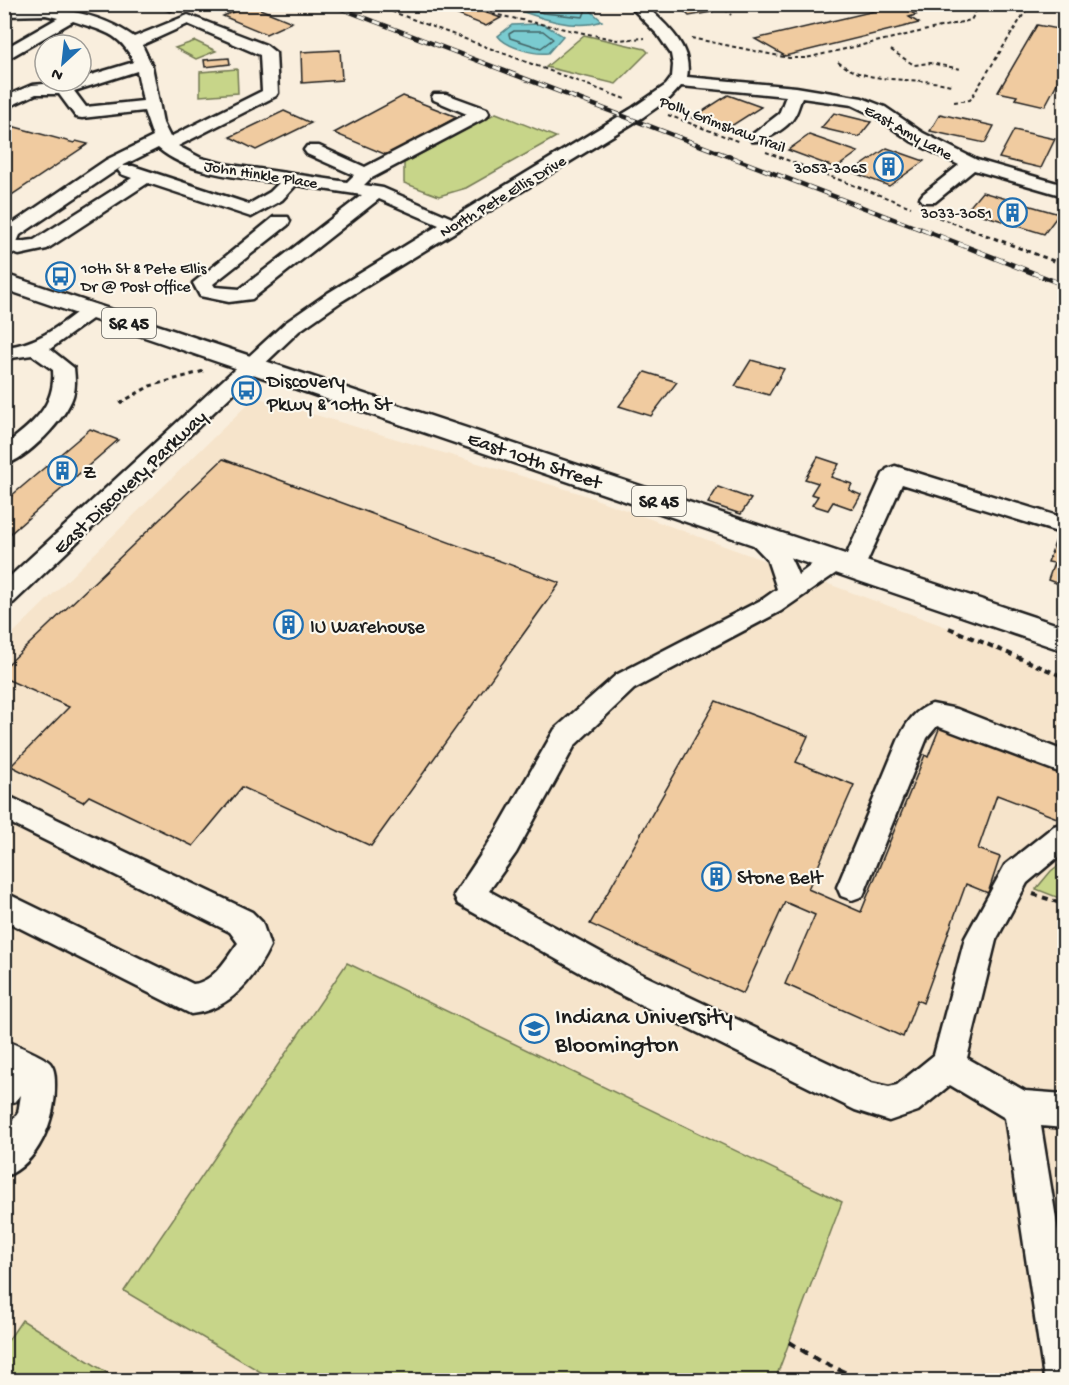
<svg xmlns="http://www.w3.org/2000/svg" width="1069" height="1385" font-family="'Gochi Hand',sans-serif">
<style>
.built{fill:#f6e4cb}
.green{fill:#c7d589;stroke:#727852;stroke-width:1.5}
.water{fill:#7acbd0;stroke:#548588;stroke-width:1.5}
.lines{fill:none;stroke-linecap:round;stroke-linejoin:round}
.shore{stroke:#426264;stroke-width:1.5}
.building{fill:#f0cba0;stroke:#1c1c1c;stroke-width:1.5}
.minor-casing{stroke:#1c1c1c;stroke-width:5}
.major-casing{stroke:#1c1c1c;stroke-width:5}
.path-far3{stroke:#1c1c1c;stroke-width:2;stroke-dasharray:4 3;stroke-linecap:butt}
.path-far2{stroke:#1c1c1c;stroke-width:3;stroke-dasharray:4.5 4;stroke-linecap:butt}
.path-far1{stroke:#1c1c1c;stroke-width:4;stroke-dasharray:6 4.5;stroke-linecap:butt}
.path{stroke:#1c1c1c;stroke-width:4.5;stroke-dasharray:8 6;stroke-linecap:butt}
.minor{fill:#fbf7ec;fill-rule:evenodd}
.major{fill:#fbf7ec;fill-rule:evenodd}
.rail-far1-casing{stroke:#1c1c1c;stroke-width:4.5}
.rail-casing{stroke:#1c1c1c;stroke-width:5}
.rail-far1{stroke:#fbf7ec;stroke-width:3;stroke-dasharray:8;stroke-linecap:butt}
.rail{stroke:#fbf7ec;stroke-width:4;stroke-dasharray:10;stroke-linecap:butt}
.labels{text-anchor:middle;stroke-width:4.5;stroke-linejoin:round;paint-order:stroke}
.far-street-label{font-size:16px;fill:#1c1c1c;stroke:#fbf7ec}
.far-poi-label{font-size:16px;fill:#1c1c1c;stroke:#fbf7ec;text-anchor:end}
.shield{fill:#fbf7ec;stroke:#5f5e5a;stroke-width:1.5}
.shield-label{font-size:18px;font-weight:bold;fill:#1c1c1c}
.poi-label{font-size:20px;fill:#1c1c1c;stroke:#fbf7ec;text-anchor:start}
.street-label{font-size:20px;fill:#1c1c1c;stroke:#fbf7ec}
.near-poi-label{font-size:24px;fill:#1c1c1c;stroke:#fbf7ec;text-anchor:start}
</style>
<rect width="100%" height="100%" fill="#f9eedd"/>
<filter id="ink" filterUnits="userSpaceOnUse"><feTurbulence type="fractalNoise" baseFrequency=".0167" numOctaves="2"/><feDisplacementMap in="SourceGraphic" scale="12" xChannelSelector="R" yChannelSelector="G"/><feConvolveMatrix kernelMatrix="1 2 1 2 8 2 1 2 1" color-interpolation-filters="sRGB"/></filter>
<g filter="url(#ink)">
<polygon class="built" points="255,397 579,493 952,629 1064,677 1064,1380 5,1380 5,641"/>
<g class="green">
<polygon points="584,35 645,49 648,52 616,84 546,67"/>
<polygon points="195,41 216,51 196,59 175,48"/>
<polygon points="237,69 238,93 200,96 200,72"/>
<polygon points="496,113 556,137 466,188 439,196 404,183 404,163"/>
<polygon points="1064,861 1064,900 1036,889 1051,871"/>
<polygon points="347,963 842,1202 775,1380 274,1380 124,1291"/>
<polygon points="22,1320 119,1380 5,1380 5,1345"/>
</g>
<g class="water">
<path d="M504 5H596L591 11 602 21C572 32 532 15 504 5Z"/>
<path d="M537 24 545 25 563 36 548 53C534 55 506 47 498 36L512 25Z"/>
</g>
<g class="lines">
<g class="shore">
<polyline points="521,4 543,13 583,17 588,4"/>
<polygon points="514,31 543,31 553,39 541,48 510,38 509,34"/>
</g>
</g>
<g class="building">
<polygon points="152,4 188,4 170,12"/>
<polygon points="677,4 703,4 712,12 689,16"/>
<polygon points="250,5 292,22 266,34 223,16"/>
<polygon points="900,5 916,15 909,17 919,23 785,56 755,39"/>
<polygon points="473,8 501,18 486,26 458,15"/>
<polygon points="1037,25 1058,29 1059,26 1064,27 1064,70 1045,106 1015,99 1017,96 998,92"/>
<polygon points="340,50 342,80 302,83 301,52"/>
<polygon points="229,58 230,64 205,67 204,60"/>
<polygon points="728,95 761,107 725,130 692,118"/>
<polygon points="403,96 457,117 389,156 334,133"/>
<polygon points="284,111 311,123 256,150 230,137"/>
<polygon points="834,113 871,122 859,137 821,128"/>
<polygon points="940,114 994,126 985,143 930,131"/>
<polygon points="4,124 74,143 76,141 88,144 4,200"/>
<polygon points="1014,130 1055,139 1041,168 999,158"/>
<polygon points="809,135 858,152 836,168 788,150"/>
<polygon points="887,148 924,161 889,186 852,172"/>
<polygon points="982,192 1059,214 1044,234 967,210"/>
<polygon points="751,360 784,369 769,395 735,386"/>
<polygon points="645,372 677,382 651,416 619,406"/>
<polygon points="90,429 118,440 4,539 4,502"/>
<polygon points="818,457 839,464 831,477 852,484 849,490 861,495 853,509 833,502 828,510 812,505 818,496 811,494 818,483 805,479"/>
<polygon points="223,459 560,583 371,846 242,787 193,846 89,796 83,802 11,766 69,707 4,678 4,668"/>
<polygon points="718,487 751,499 741,514 708,503"/>
<polygon points="1057,537 1064,539 1064,586 1048,580 1054,563 1048,562"/>
<polygon points="716,701 808,736 796,762 854,785 808,889 861,912 925,755 928,757 941,724 1064,770 1064,796 1057,818 997,795 978,849 1000,857 988,893 966,884 923,1003 917,1000 903,1037 785,984 815,915 785,902 743,994 590,924"/>
</g>
<g class="lines">
<defs>
<g id="minor">
<path d="M628 4H644C665 24 693 46 687 77L796 87 862 98 885 107 923 133 977 160 1064 185V196L974 170 935 202H923L920 198 923 194 959 165 911 141 873 115 852 105 802 98C799 104 798 111 794 117 789 127 763 143 752 141L749 137 779 114 786 96 681 86 670 98 643 117 342 301 299 331 13 603 4 606V582L285 323 328 293 439 225 379 199 252 299 229 302 200 296 193 283 274 217H288L290 221 288 225 213 284 215 287 240 289 362 195 296 185 282 200 251 217 148 183 47 249 19 255 4 250 6 228 106 160 153 137 144 111 82 118 76 117 59 94H36L4 109V97L32 85 81 81V78L134 62C120 32 102 31 73 21L4 61V49L58 18 46 15 4 16V8C49 6 96 10 134 37L188 15 266 45 276 53 278 93 276 96 178 146 201 158 224 164 347 182 354 175 307 154 304 150 307 146H319L365 167 467 114 434 100 432 97 434 94H446L487 109 489 113 487 117 370 179 364 185 383 188 452 218 631 109 666 85 672 77 673 65 671 54 658 35ZM188 24 260 55 262 91 170 137 163 123 152 66 142 45ZM137 71 143 101 86 107 74 91ZM158 148C189 175 239 177 279 183L270 192 249 204 133 166H122ZM121 167 118 170 121 174 132 178 34 240 17 242 20 235Z"/>
<path d="M92 304 99 306 102 310 99 314 50 349 74 368C75 378 76 387 73 396 66 419 27 459 4 465V446C31 425 56 407 53 370L32 355 4 359V347C37 345 60 325 85 306Z"/>
<path d="M895 466 1064 518V534L902 484 862 573 853 576 844 573 842 569 781 611 634 689 575 745 516 853 489 891 635 971 871 1083 889 1087 897 1085 934 1055 965 938 1005 865 1054 826 1064 823V852L1027 883 996 940 967 1058 1025 1091 1064 1094V1128L1041 1126 1064 1268V1380H1045L1044 1378 1005 1118 950 1085 918 1111 889 1121 855 1110 613 991 458 904 454 895 494 835 555 729 616 675 763 599 777 589 767 559 743 534 746 528C773 521 790 554 798 575 811 566 829 547 846 556L883 474 887 469Z"/>
<path d="M932 704 957 709 1064 751V774L937 726 927 738 863 896 852 900 841 896 837 887 900 736C908 721 915 710 932 704Z"/>
<path d="M4 794 252 912 262 922 270 946C254 979 230 1010 191 1014L4 920V892L193 984C214 982 226 959 238 943L230 932 4 820Z"/>
<path d="M4 1040C16 1045 42 1055 50 1063 55 1069 55 1078 55 1085 56 1120 38 1164 4 1177V1132L18 1113 21 1095 16 1101 4 1105Z"/>
</g>
<polygon id="major" points="4,274 1064,627 1064,651 4,289"/>
</defs>
<use href="#minor" class="minor-casing"/>
<use href="#major" class="major-casing"/>
<g class="path-far3">
<polyline points="372,4 625,99"/>
<polyline points="720,4 731,15"/>
<polyline points="1033,4 1049,8 1051,4 1064,7"/>
<polyline points="666,8 674,6 672,4"/>
<polyline points="453,12 469,5 493,14 617,40 645,38"/>
<polyline points="691,38 789,58 806,58 971,20 979,6"/>
<polyline points="891,50 914,65 930,63 961,69"/>
<path d="M838 62C869 86 914 76 951 85"/>
<polyline points="954,102 970,100 1030,4"/>
<polyline points="668,115 740,142"/>
<polyline points="766,152 911,207"/>
<polyline points="932,215 974,231"/>
</g>
<g class="path-far2">
<polyline points="970,229 1064,265"/>
<polyline points="120,403 150,386 204,371"/>
</g>
<g class="path-far1">
<polyline points="949,628 1064,677"/>
<polyline points="1033,894 1060,903"/>
</g>
<g class="path">
<polyline points="1056,901 1064,904"/>
<polyline points="789,1342 820,1361 861,1380"/>
</g>
<use href="#minor" class="minor"/>
<use href="#major" class="major"/>
<defs>
<polyline id="rail-far1" points="329,4 925,231"/>
<polyline id="rail" points="921,229 1064,285"/>
</defs>
<use href="#rail-far1" class="rail-far1-casing"/>
<use href="#rail" class="rail-casing"/>
<use href="#rail-far1" class="rail-far1"/>
<use href="#rail" class="rail"/>
</g>
</g>
<defs>
<symbol id="building-ring" viewBox="-11 -11 22 22"><circle r="9.5" fill="#fbf7ec" stroke="#1f6fb2" stroke-width="1.5"/><path d="M-4-6H4V6H1V3H-1V6H-4ZM-2.5-4.3h1.7v1.8h-1.7ZM.8-4.3h1.7v1.8H.8ZM-2.5-1h1.7V.8h-1.7ZM.8-1h1.7V.8H.8Z" fill="#1f6fb2"/></symbol>
<symbol id="bus-ring" viewBox="-11 -11 22 22"><circle r="9.5" fill="#fbf7ec" stroke="#1f6fb2" stroke-width="1.5"/><path d="M-5-6H5V4H4V6H2V4H-2V6H-4V4H-5ZM-3.5-4V0h7V-4ZM-3.5 1.2v1.5H-2V1.2ZM2 1.2v1.5H3.5V1.2Z" fill="#1f6fb2"/></symbol>
<symbol id="university-ring" viewBox="-11 -11 22 22"><circle r="9.5" fill="#fbf7ec" stroke="#1f6fb2" stroke-width="1.5"/><path d="M0-5L7-2L0 1L-7-2ZM-4 1L0 2.5L4 1V4Q0 6-4 4Z" fill="#1f6fb2"/></symbol>
</defs>
<g fill-rule="evenodd">
<use href="#building-ring" x="872" y="150" width="33" height="33"/>
<use href="#building-ring" x="996" y="196" width="33" height="33"/>
<use href="#bus-ring" x="44" y="260" width="33" height="33"/>
<use href="#bus-ring" x="230" y="374" width="33" height="33"/>
<use href="#building-ring" x="46" y="454" width="33" height="33"/>
<use href="#building-ring" x="272" y="608" width="33" height="33"/>
<use href="#building-ring" x="700" y="860" width="33" height="33"/>
<use href="#university-ring" x="518" y="1012" width="33" height="33"/>
</g>
<g class="labels">
<g class="far-street-label">
<text transform="translate(723 123) rotate(21)" y="6">Polly Grimshaw Trail</text>
<text transform="translate(909 131) rotate(29)" y="6">East Amy Lane</text>
<text transform="translate(261 173) rotate(9)" y="6">John Hinkle Place</text>
<text transform="translate(502 195) rotate(-31)" y="6">North Pete Ellis Drive</text>
</g>
<g class="far-poi-label">
<text x="867" y="173">3053-3065</text>
<text x="992" y="218">3033-3051</text>
<text x="81" y="273" text-anchor="start">10th St &amp; Pete Ellis<tspan x="81" dy="18">Dr @ Post Office</tspan></text>
</g>
<g class="shield">
<rect x="102" y="308" width="54" height="30" rx="4.5"/>
<rect x="632" y="486" width="54" height="30" rx="4.5"/>
</g>
<g class="shield-label">
<text x="129" y="329">SR 45</text>
<text x="659" y="507">SR 45</text>
</g>
<g class="poi-label">
<text x="267" y="387">Discovery<tspan x="267" dy="23">Pkwy &amp; 10th St</tspan></text>
<text x="83" y="478">Z</text>
<text x="310" y="632">IU Warehouse</text>
<text x="737" y="883">Stone Belt</text>
</g>
<g class="street-label">
<text transform="translate(535 459) rotate(19)" y="7">East 10th Street</text>
<text transform="translate(129 481) rotate(-43)" y="7">East Discovery Parkway</text>
</g>
<g class="near-poi-label">
<text x="555" y="1023">Indiana University<tspan x="555" dy="28">Bloomington</tspan></text>
</g>
</g>
<rect width="1069" height="1385" fill="none" stroke="#fbf7ec" stroke-width="24"/>
<rect x="12" y="12" width="1045" height="1361" fill="none" stroke="#1c1c1c" stroke-width="2" filter="url(#ink)"/>
<g transform="translate(63 63) rotate(207)"><circle r="28" fill="#fbf7ec" stroke="#a29f99" stroke-width="1.5"/>
<path d="M0-4.5L10 22L0 15L-10 22Z" fill="#1f6fb2"/>
<text y="-9" font-size="16" font-weight="bold" text-anchor="middle" fill="#1c1c1c">N</text>
</g>
</svg>
